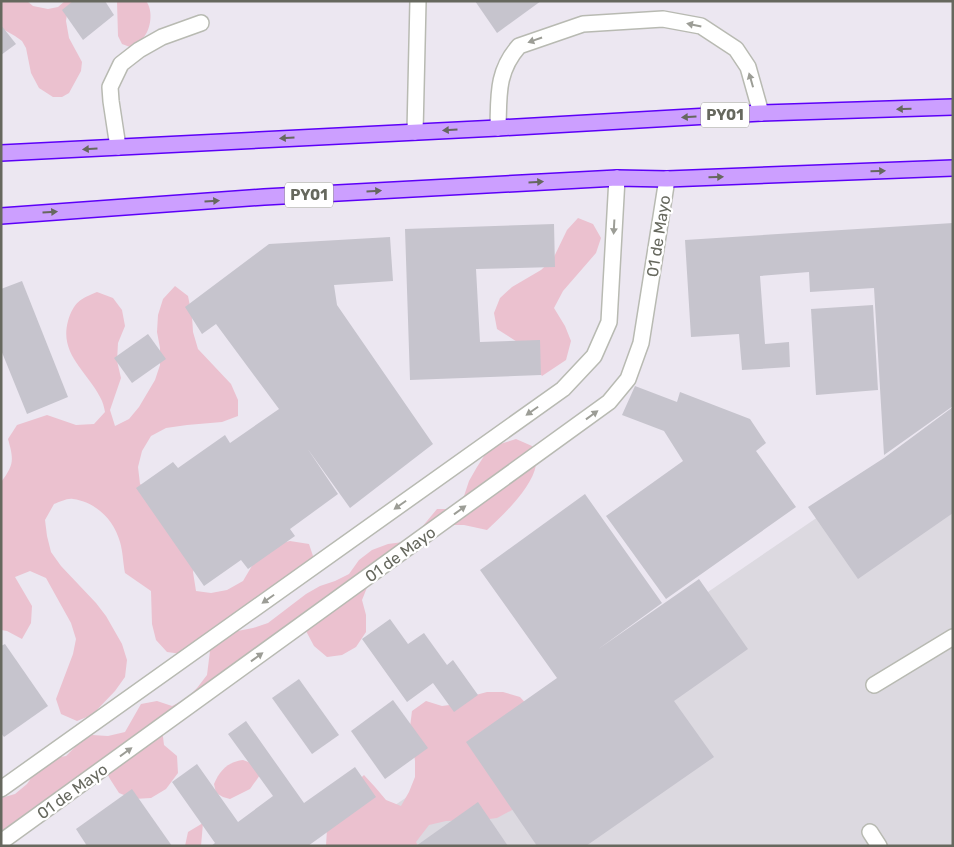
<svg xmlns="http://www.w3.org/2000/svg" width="954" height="847" font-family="Rubik,sans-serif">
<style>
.industrial{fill:#dcd9e0}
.green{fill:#ebc1cf}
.building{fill:#c6c4cd}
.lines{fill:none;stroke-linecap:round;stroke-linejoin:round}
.service-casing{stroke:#b8bab2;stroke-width:18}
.minor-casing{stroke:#b8bab2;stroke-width:18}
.tertiary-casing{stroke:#b8bab2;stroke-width:18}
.trunk-casing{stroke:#5c00f8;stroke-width:18}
.service{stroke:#fff;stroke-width:15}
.minor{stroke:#fff;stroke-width:15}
.tertiary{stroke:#fff;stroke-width:15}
.trunk{stroke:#cc9fff;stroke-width:15}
.oneway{fill:#9c9d96}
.oneway2{fill:#66685e}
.labels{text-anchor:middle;stroke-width:4.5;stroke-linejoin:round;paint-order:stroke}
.shield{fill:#fff;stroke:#94958e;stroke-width:1}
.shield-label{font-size:15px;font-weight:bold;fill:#66685e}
.street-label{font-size:16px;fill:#66685e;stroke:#fff}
</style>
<rect width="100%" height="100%" fill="#ece7f1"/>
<polygon class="industrial" points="953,425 953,846 335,846"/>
<g class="green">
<polygon points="1,1 27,1 33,6 48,9 58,7 65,1 74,1 67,14 66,21 69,38 82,62 81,71 69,93 62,97 53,97 39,88 31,73 26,48 22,41 15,36 1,28"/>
<path d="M117 1H146C154 11 151 32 141 40 138 43 134 45 130 47L122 44 118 36Z"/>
<polygon points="578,218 593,224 601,238 596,253 563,291 554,308 565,326 571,341 566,360 542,376 531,361 525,347 497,329 494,313 500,298 512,287 541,270 553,259 567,230"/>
<path d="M175 286 188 296 192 316 193 332 198 349 231 384 238 400V416L222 422 187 425 166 428 151 436 142 451 138 467 140 484 153 494 198 555 193 572 196 591 211 593 227 590 243 581 259 554 273 545 290 541 309 544 314 559 233 621 221 622 207 632 195 644 182 654 167 652 156 640 152 624 151 591 125 573C123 563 123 552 120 542 114 520 96 502 73 499 67 498 60 502 54 504L45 520 47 536 51 552 61 566 96 603 106 616 122 644 127 660 125 677 115 691 92 715 77 721 61 714 56 699 73 654 76 639 71 623 46 578 30 571 15 577 32 606 31 623 22 639 7 631 1 630V482C14 465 14 460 8 439L17 425 47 415 76 425 94 424 105 412C104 407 103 402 100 397 87 371 59 354 68 321 74 302 80 299 97 292L113 298 122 310 125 326 118 343 117 361 121 378 110 410 115 426 129 419 139 407 155 380 160 365V348L157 332 158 315 163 299Z"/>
<path d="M516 439 532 446C533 452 537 460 536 465 532 488 503 515 487 530L464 525H447L368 585 362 600 366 615V632L356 647 342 655 327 657 314 646 306 631 290 629 275 635 255 668 240 674 162 729 164 745 177 756 178 773 166 789 151 798 134 799 119 793 110 779 103 765 1 841V798L15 794 27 784 36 771 49 759 66 756 78 744 92 735 108 736 125 732 141 704 157 701 172 706 186 699 197 688 207 675 211 643 222 634 253 628 268 623 306 594 320 586 335 581 349 574 359 560 372 550 388 544 403 542 417 533 437 509H453L464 496 469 481 477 467 486 453 500 444Z"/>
<polygon points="487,692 503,692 520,697 531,709 527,802 497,818 481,820 446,821 429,825 416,842 418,846 326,846 327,829 352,786 364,775 375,787 386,800 401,806 409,792 415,777 415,761 410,727 412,711 426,701 442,706 457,704 472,696"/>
<path d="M243 760 251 763 260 775 250 789 230 799 223 797 216 793 214 784C220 770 228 762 243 760Z"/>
<polygon points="203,823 201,846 185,846 188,832"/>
</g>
<g class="building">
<polygon points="73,1 105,1 114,15 83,40 62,10"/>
<polygon points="475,1 541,1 497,33"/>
<polygon points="1,25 16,44 1,55"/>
<polygon points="953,223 953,406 884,455 874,288 810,292 809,272 760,276 765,344 789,342 790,367 742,370 739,334 691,337 685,240"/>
<polygon points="554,224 555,267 476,269 480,342 540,340 541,375 410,380 405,229"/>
<polygon points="390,237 393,281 334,285 337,305 433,444 350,508 307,448 338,494 290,529 295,536 248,569 241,560 204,586 136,488 173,462 178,468 225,435 230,443 279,409 216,324 202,334 185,307 269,244"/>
<polygon points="22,281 68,397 27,414 1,350 1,289"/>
<polygon points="873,305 878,390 816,395 811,309"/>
<polygon points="148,334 166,359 132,383 114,358"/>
<polygon points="635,386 677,402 680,392 750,419 766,443 756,451 796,507 666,599 606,516 683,461 664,431 622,415"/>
<polygon points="953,407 953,513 858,579 808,507 884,458"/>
<polygon points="585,494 662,603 597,650 699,579 748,649 674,701 714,757 586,846 537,846 466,742 557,678 480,570"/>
<polygon points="390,619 408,644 424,633 447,665 453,660 478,695 454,712 433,683 407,702 362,639"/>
<polygon points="5,644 48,706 4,737 1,733 1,646"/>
<polygon points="299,679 339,735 312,754 272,698"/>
<polygon points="393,700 428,748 385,779 351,731"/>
<polygon points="246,721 304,803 355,767 376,797 308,846 211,846 215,843 172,782 197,764 238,822 273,796 228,734"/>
<polygon points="132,789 172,846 87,846 76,829"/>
<polygon points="478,802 508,846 416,846"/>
</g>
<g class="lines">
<defs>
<g id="service">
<path d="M498 128C499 97 496 72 519 46L583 24 663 19 701 26 736 49 748 67 761 113"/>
<polyline points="118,147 111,101 110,87 121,64 139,50 162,37 201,23"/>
<polyline points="874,685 953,637"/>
<polyline points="870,832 879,846"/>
</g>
<polyline id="minor" points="415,132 418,1"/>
<g id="tertiary">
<polyline points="1,789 563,389 594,356 609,322 617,178"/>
<polyline points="1,842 609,402 628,379 641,343 667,179"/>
</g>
<g id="trunk">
<polyline points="1,153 498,128 761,113 953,107"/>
<polyline points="1,216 264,197 617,178 667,179 953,168"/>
</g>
</defs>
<use href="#service" class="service-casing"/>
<use href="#minor" class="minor-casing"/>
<use href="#tertiary" class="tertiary-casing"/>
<use href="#trunk" class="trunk-casing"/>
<use href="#service" class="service"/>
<use href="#minor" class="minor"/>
<use href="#tertiary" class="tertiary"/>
<use href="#trunk" class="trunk"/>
</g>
<defs><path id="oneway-solid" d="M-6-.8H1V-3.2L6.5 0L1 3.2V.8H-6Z" transform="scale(1.25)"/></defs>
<g class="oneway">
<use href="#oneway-solid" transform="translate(694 25) rotate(-168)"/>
<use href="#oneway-solid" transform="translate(535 40) rotate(161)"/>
<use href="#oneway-solid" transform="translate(751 80) rotate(-106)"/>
<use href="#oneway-solid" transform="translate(614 227) rotate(93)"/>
<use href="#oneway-solid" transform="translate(532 411) rotate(145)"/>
<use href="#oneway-solid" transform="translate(592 415) rotate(-36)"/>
<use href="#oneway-solid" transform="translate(400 505) rotate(145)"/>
<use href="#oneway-solid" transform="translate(460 510) rotate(-36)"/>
<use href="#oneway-solid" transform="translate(268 599) rotate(145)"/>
<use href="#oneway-solid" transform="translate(257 657) rotate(-36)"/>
<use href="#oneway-solid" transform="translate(126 752) rotate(-36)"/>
</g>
<g class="oneway2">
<use href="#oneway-solid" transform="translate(904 109) rotate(178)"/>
<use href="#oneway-solid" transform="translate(689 117) rotate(177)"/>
<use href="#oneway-solid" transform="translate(450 130) rotate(177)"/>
<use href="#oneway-solid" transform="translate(287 138) rotate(177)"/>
<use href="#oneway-solid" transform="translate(90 149) rotate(177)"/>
<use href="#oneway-solid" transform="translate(878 171) rotate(-2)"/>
<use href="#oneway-solid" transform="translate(716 177) rotate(-2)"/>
<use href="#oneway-solid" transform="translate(536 182) rotate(-3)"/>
<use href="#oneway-solid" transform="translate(374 191) rotate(-3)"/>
<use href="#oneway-solid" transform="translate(212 201) rotate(-4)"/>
<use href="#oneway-solid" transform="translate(50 212) rotate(-4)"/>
</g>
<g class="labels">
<g class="shield">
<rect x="701" y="102.5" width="48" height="25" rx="4"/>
<rect x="285" y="182.5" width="48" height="25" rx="4"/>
</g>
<g class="shield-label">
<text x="725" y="120">PY01</text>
<text x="309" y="200">PY01</text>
</g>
<g class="street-label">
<text transform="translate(658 236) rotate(-81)" y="6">01 de Mayo</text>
<text transform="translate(400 554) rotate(-36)" y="6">01 de Mayo</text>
<text transform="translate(72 791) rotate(-36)" y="6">01 de Mayo</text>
</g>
</g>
<rect width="954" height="847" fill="none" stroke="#66685e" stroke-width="5"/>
</svg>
